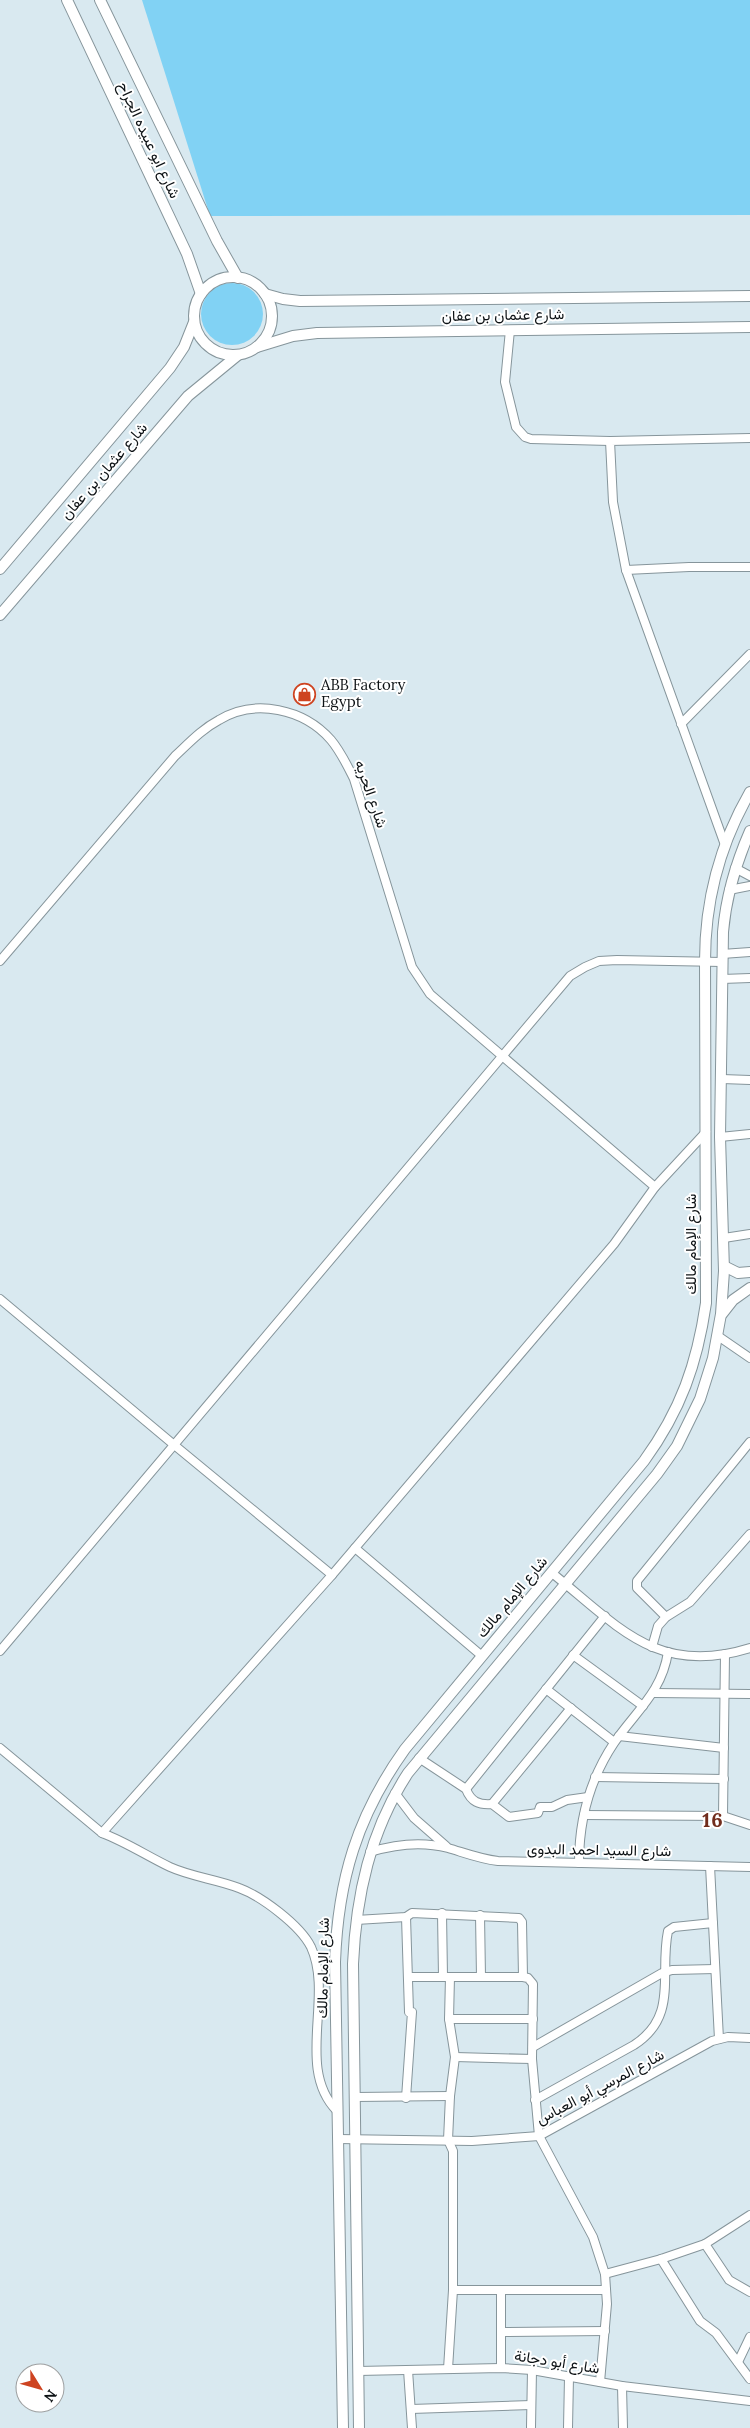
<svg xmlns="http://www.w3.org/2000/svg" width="750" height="2428" font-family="Lora,Vazirmatn,serif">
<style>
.green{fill:#81d2f4}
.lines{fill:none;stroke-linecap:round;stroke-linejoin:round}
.street-casing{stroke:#86959b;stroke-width:10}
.secondary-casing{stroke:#86959b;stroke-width:12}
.street{stroke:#fff;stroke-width:8}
.secondary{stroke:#fff;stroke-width:10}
.labels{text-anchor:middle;stroke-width:4;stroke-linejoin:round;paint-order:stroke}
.street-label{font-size:15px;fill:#0d1215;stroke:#fff}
.poi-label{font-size:15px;fill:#0d1215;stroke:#fff;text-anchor:start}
.district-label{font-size:20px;font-weight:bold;letter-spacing:1px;fill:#712d1d;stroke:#fff}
</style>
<rect width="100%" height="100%" fill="#d9e9f0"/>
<g class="green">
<polygon points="142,0 750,0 750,215 210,216"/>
<circle cx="232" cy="314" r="31"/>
</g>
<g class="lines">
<defs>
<g id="street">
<polyline points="510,330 505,382 516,427 525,437 531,439 610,441"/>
<polyline points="626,570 689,567 750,567"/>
<polyline points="681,724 750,654"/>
<polyline points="725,845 626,570 613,502 610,441 750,438"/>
<polyline points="735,868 750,876"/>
<polyline points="729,890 750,886"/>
<polyline points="722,954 750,952"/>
<path d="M0 961 175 756C189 743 202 729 219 720 255 698 304 709 331 740 341 752 347 765 354 779L412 967 430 994 655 1187 614 1244 332 1575"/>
<polyline points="722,979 750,978"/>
<polyline points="722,1079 750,1080"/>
<polyline points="720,1137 750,1134"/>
<polyline points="655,1187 706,1132"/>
<polyline points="724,1238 750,1234"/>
<polyline points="0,1299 173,1444 332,1575 102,1833 0,1748"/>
<polyline points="718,1336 750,1358"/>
<polyline points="355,1548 482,1656"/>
<path d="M552 1573C618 1626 657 1677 750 1648"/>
<polyline points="666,1617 637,1588 637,1581 750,1442"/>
<polyline points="652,1647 658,1626 666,1617 690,1602 750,1534"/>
<polyline points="0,1651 570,976 585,967 599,961 617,960 722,962"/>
<polyline points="573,1655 643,1706"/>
<polyline points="546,1689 614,1742"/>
<polyline points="654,1693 750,1694"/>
<polyline points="619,1736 724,1748"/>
<path d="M419 1758 466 1789C471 1802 479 1805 492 1804L509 1817 538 1813 540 1807H552L567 1800 588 1797"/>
<polyline points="595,1777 724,1779"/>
<polyline points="466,1789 605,1616"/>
<polyline points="395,1793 414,1818 446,1846"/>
<polyline points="492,1804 571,1708"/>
<polyline points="584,1815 723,1816 750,1825"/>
<polyline points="723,1816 725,1654"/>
<path d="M102 1833C126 1842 147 1856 170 1867 192 1877 216 1879 239 1888 261 1896 300 1925 311 1947 334 1997 295 2068 337 2111"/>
<path d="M370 1852C396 1844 422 1841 448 1848 465 1853 480 1859 498 1861L750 1867"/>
<path d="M579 1863C579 1820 590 1779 614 1743 636 1711 662 1692 668 1652"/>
<polyline points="710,1866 719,2039"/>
<polyline points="442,1913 443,1977"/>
<polyline points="480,1915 481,1977"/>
<polyline points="356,1920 406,1917 412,1913 519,1918 522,1922 523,1977"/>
<polyline points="409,1977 523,1977 528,1978 533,1984 532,2059 539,2136 593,2237 605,2274 607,2304 600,2382"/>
<polyline points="449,2019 533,2019"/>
<polyline points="533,2047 662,1973 672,1970 715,1969"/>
<polyline points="455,2057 532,2059"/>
<polyline points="355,2097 450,2096"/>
<polyline points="406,2098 412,2012 409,2012 406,1917"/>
<path d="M535 2100 634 2045C679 2016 659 1974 668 1931L674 1927 713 1923"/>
<polyline points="338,2139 472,2141 539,2136 712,2041 728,2037 750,2038"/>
<polyline points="705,2244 729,2280 750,2292"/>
<polyline points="661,2259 700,2321 716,2333 750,2379"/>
<polyline points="605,2274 661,2259 705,2244 750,2215"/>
<polyline points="453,2290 606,2290"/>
<polyline points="501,2332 605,2331"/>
<polyline points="738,2362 750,2337"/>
<polyline points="501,2368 501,2290"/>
<polyline points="448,2369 453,2290 453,2151 448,2140 450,2096 455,2057 449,2019 450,1977"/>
<polyline points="408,2370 412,2428"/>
<polyline points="358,2371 501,2368 532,2370 622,2386 750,2401"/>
<polyline points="622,2386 623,2428"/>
<polyline points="411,2409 531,2405"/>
<polyline points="531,2427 532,2370"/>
<polyline points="568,2428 569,2377"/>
</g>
<g id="secondary">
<polyline points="67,0 187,254 201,294"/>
<polyline points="100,0 217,241 238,278"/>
<circle cx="233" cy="316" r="39"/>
<polyline points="265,294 283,299 300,301 750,296"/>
<polyline points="257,347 293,336 317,333 750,327"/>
<polyline points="0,569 170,368 184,347 194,322"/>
<polyline points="0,615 188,396 238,355"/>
<polyline points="724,1266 738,1273 750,1272"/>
<polyline points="722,1314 733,1300 750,1288"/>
<path d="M343 2428 335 1962C338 1880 357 1816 405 1749L644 1461C681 1410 697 1364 706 1303L705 961C705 902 720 844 750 792"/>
<path d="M359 2428 353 1964C356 1896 370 1831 408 1773L657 1474 677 1446 700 1399 713 1358 721 1314 724 1271 720 1137 723 932C726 897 736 863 750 831"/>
</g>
</defs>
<use href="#street" class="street-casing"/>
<use href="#secondary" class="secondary-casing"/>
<use href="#street" class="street"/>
<use href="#secondary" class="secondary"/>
</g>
<defs>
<symbol id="shop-ring" viewBox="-11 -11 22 22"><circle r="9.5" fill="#fff" stroke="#ce4421" stroke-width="1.5"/><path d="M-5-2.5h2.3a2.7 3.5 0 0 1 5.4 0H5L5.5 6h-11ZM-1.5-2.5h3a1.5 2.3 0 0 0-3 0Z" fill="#ce4421"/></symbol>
</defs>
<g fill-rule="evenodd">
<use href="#shop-ring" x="292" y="682" width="25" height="25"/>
</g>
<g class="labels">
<g class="street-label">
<text transform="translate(149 140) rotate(65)" y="5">شارع ابو عبيده الجراح</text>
<text transform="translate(503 315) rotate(-1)" y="5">شارع عثمان بن عفان</text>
<text transform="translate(104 471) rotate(-49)" y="5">شارع عثمان بن عفان</text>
<text transform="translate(371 794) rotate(71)" y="5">شارع الحريه</text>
<text transform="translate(691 1244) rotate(-90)" y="5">شارع الإمام مالك</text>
<text transform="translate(512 1597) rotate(-50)" y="5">شارع الإمام مالك</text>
<text transform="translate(599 1850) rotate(1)" y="5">شارع السيد احمد البدوى</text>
<text transform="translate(323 1968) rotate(-89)" y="5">شارع الإمام مالك</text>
<text transform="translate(600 2087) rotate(-28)" y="5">شارع المرسي أبو العباس</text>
<text transform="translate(557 2362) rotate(9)" y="5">شارع أبو دجانة</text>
</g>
<g class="poi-label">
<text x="321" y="690">ABB Factory<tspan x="321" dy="17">Egypt</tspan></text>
</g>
<g class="district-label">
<text x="713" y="1827">16</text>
</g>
</g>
<g transform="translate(40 2388) rotate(127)"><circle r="24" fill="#ffffff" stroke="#9ea0a1"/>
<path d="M0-4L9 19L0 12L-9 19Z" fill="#ce4421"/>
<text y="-8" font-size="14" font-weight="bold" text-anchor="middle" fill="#0d1215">N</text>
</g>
</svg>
